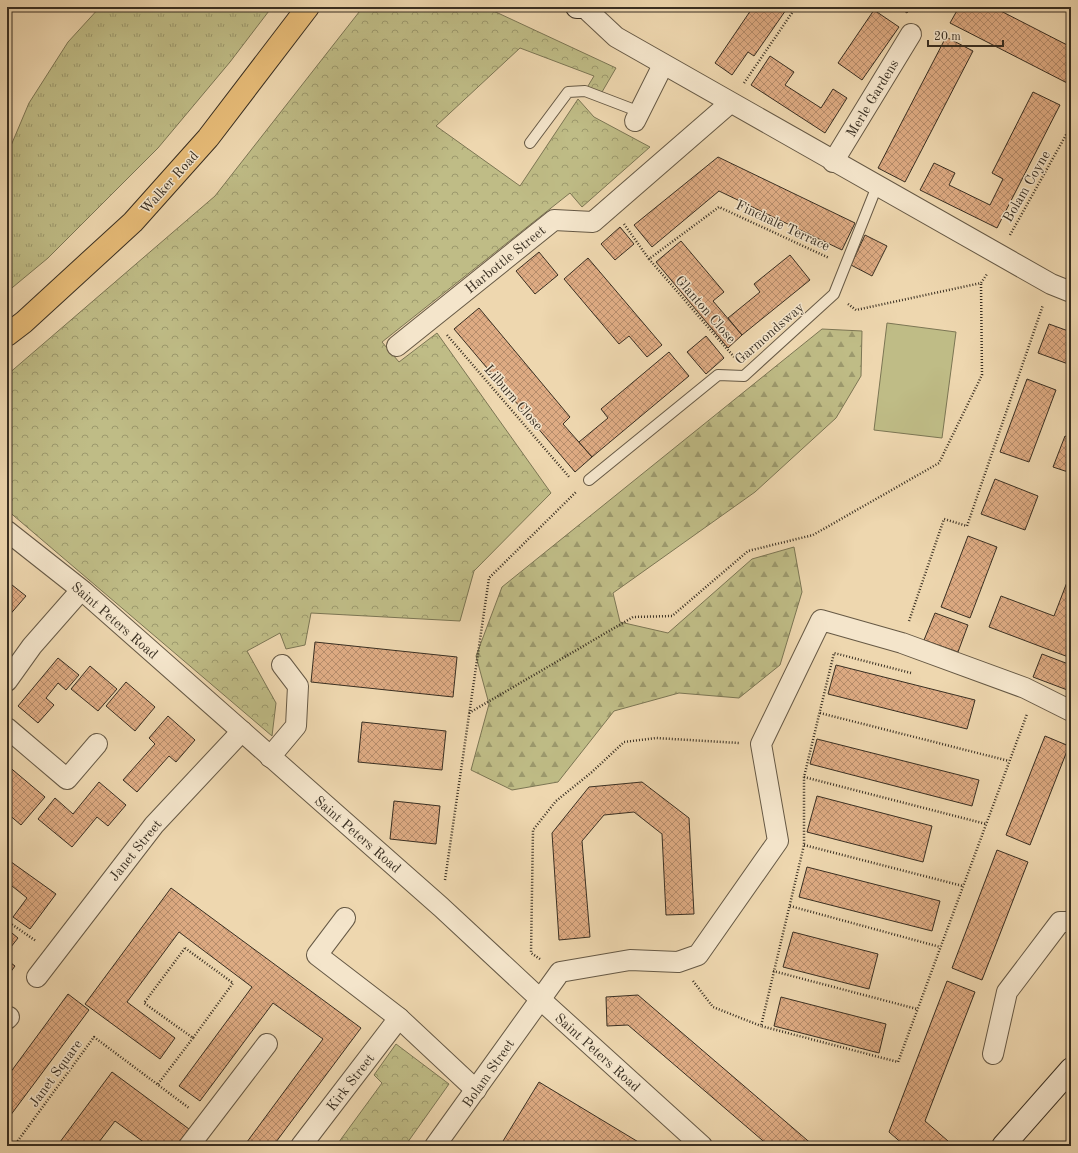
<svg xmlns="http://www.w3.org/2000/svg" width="1078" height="1153" font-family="'Old Standard TT',serif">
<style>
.grass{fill:url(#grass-tufts);stroke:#7c7654}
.forest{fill:url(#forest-firs);stroke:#7c7654}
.park{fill:url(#park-crowns);stroke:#7c7654}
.garden{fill:#bfbc86;stroke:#7c7654}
.building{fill:url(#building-cross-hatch);stroke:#392f22}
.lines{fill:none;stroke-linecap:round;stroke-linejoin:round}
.lane-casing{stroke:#665945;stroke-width:12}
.street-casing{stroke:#665945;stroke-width:22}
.secondary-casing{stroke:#392f22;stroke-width:24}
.primary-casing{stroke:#392f22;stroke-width:24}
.path{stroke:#392f22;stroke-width:2.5;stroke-dasharray:1 2;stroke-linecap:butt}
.lane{stroke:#f4e5cb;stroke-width:10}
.street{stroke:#f4e5cb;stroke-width:20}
.secondary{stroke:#f4e5cb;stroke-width:22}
.primary{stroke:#e7bc78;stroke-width:22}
.labels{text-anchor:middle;stroke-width:3;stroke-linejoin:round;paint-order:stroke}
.street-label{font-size:14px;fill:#392f22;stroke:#f4e5cb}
</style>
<defs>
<pattern id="grass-tufts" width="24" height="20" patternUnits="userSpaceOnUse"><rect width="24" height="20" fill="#bfbc86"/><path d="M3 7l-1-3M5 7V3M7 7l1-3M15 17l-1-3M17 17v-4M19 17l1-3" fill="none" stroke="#9c996d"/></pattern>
<pattern id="forest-firs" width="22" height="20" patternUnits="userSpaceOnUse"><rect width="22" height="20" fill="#bfbc86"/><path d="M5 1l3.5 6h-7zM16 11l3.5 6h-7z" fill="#9c996d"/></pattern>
<pattern id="park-crowns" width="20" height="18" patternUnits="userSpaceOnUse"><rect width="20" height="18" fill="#bfbc86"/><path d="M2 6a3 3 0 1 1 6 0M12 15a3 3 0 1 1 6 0" fill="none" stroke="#9c996d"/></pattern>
<pattern id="building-cross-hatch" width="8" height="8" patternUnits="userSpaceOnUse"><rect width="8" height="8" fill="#deab83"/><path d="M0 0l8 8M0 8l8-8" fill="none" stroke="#b58c6b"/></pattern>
</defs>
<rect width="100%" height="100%" fill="#eed7af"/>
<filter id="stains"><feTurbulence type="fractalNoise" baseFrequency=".005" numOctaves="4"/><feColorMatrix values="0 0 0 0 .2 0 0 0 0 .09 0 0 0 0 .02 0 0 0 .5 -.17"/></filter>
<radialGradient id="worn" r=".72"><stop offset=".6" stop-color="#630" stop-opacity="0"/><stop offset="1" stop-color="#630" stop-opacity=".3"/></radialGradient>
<polygon class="grass" points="100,7 272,7 230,62 158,148 48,258 7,292 7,155 29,103 68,42"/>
<polygon class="forest" points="822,329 862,331 861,376 836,418 755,492 613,593 620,622 668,633 752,559 794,547 802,592 780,665 739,698 679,693 614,711 558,782 512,790 471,770 489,704 476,656 502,587"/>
<g class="park">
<polygon points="363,7 485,7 616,68 602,92 585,91 594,76 520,48 436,126 520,186 578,99 594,117 650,147 582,207 570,193 382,342 399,362 437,333 551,493 474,571 460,621 311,613 305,645 286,649 280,633 247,651 276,703 272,736 7,510 7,375 215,196"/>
<polygon points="396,1044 449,1084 405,1146 336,1146 382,1083 374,1075"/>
</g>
<polygon class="garden" points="887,323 956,332 942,438 874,430"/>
<g class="building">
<polygon points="753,7 788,7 754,56 748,52 732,75 715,63"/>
<polygon points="898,7 911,7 907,13"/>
<polygon points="959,7 993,7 1071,47 1071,85 950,23"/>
<polygon points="874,10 899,27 862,80 838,63"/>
<polygon points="946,37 973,51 905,182 878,168"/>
<polygon points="770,56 794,72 785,85 821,108 833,89 847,98 825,133 751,85"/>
<polygon points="1033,92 1060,105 997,228 920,190 934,163 955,173 949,185 990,205 1003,179 992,173"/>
<polygon points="718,157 855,223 842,250 719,191 652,247 634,225"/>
<polygon points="620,227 634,244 615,260 601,244"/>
<polygon points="865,235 887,246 872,276 851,265"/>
<polygon points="681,241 724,292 713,301 742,335 728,348 656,262"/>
<polygon points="539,252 558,275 535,294 516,271"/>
<polygon points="790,255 810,280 742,335 728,318 760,292 754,284"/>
<polygon points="588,258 662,345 647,357 629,336 619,344 564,279"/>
<polygon points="479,308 570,417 563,424 592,457 575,472 454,329"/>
<polygon points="1049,324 1071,332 1071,365 1038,353"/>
<polygon points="706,336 724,358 706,374 687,352"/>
<polygon points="669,352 689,376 592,457 579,442 608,418 601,409"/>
<polygon points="1027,379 1056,390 1029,462 1000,452"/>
<polygon points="1065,436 1071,438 1071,473 1053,467"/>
<polygon points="995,479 1038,496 1025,530 981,514"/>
<polygon points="968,536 997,547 970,618 941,607"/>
<polygon points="1069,577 1071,577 1071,658 989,627 1001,596 1054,616"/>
<polygon points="7,581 26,596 7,618"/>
<polygon points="935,613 968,625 958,652 924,640"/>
<polygon points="315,642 457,657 453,697 311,682"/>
<polygon points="1042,654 1071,665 1070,691 1033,677"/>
<polygon points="58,658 79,675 66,690 58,683 46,698 54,705 38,723 18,706"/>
<polygon points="836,665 975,700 967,729 828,694"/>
<polygon points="90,666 117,689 98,711 71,689"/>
<polygon points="126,682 155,707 135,731 106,706"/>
<polygon points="168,716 195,740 176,762 169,756 137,792 123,780 155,744 149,738"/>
<polygon points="362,722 446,731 442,770 358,762"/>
<polygon points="1045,736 1069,746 1030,845 1006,835"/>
<polygon points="817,739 979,780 972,806 810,764"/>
<polygon points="7,765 45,797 21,825 7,813 7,810 12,803 7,799"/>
<polygon points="99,782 126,805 108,826 97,817 72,847 38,819 55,798 73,814"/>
<polygon points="642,782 689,818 694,914 666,915 662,834 634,812 604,815 582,841 590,937 559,940 552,833 589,787"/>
<polygon points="817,796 932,826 923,862 807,832"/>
<polygon points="394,801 440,806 436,844 390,839"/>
<polygon points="997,850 1028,862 982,980 952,968"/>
<polygon points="7,859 56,894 30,929 13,917 27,898 7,882"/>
<polygon points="807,867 940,901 932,931 799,897"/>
<polygon points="171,888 361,1028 273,1146 244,1146 323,1039 273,1003 200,1101 179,1086 252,987 179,932 127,1002 175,1038 160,1059 85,1004"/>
<polygon points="7,929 18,938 7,952"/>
<polygon points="793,932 878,954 869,989 783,967"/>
<polygon points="7,960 15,966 7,977"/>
<polygon points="947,981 975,992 925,1121 948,1141 943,1146 905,1146 889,1132"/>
<polygon points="68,994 89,1010 7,1120 7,1077"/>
<polygon points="638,995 814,1146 769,1146 628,1025 607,1026 606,997"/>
<polygon points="781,997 886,1024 879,1053 774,1026"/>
<polygon points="112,1072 189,1129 176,1146 149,1146 115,1121 96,1146 57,1146"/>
<polygon points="539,1082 645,1146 500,1146"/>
</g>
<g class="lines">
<defs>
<g id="lane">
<polyline points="530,143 568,92 585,91 640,112"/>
<polyline points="589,480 718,375 744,376 834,294 877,186"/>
</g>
<g id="street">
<polyline points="585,8 616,37 1051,284 1071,292"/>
<polyline points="635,121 663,65"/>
<polyline points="833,162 911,34"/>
<polyline points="397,346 554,220 593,222 730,103"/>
<polyline points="7,531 83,591 441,907 540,999 702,1146"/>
<polyline points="7,681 32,646 75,597"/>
<polyline points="7,728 67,779 97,744"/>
<polyline points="270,757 296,726 298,686 282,665"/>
<polyline points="37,977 154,825 242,731"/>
<polyline points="399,1018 476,1090"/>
<polyline points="7,1019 9,1017"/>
<polyline points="993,1054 1007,992 1060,922 1071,922"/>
<polyline points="189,1146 267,1044"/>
<polyline points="301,1146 399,1018 317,955 345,918"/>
<polyline points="435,1146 560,972 630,960 678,962 698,955 778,841 761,744 821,620 902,643 1025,688 1071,711"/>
</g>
<g id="secondary">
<polyline points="577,7 592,7"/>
<polyline points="1003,1146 1071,1069"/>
</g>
<polyline id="primary" points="7,335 24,322 133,222 208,138 308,7"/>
</defs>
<use href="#lane" class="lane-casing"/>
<use href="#street" class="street-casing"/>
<use href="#secondary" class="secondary-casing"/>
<use href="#primary" class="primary-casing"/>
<g class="path">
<polyline points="744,83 796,7"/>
<polyline points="624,224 649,259 719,207 829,258"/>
<polyline points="1010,235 1071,126"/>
<polyline points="649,259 734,357"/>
<polyline points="848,304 856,310 981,283 987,274"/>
<polyline points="447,335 570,478"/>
<polyline points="909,621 944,519 967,526 1043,305"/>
<polyline points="911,673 834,653 804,777 804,845 761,1026 898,1062 1027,714"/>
<polyline points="469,713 633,617 672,616 748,551 813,535 939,463 982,375 981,283"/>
<polyline points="820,713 1009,761"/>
<polyline points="804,777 986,824"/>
<polyline points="804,845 963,886"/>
<polyline points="445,880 489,578 577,491"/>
<polyline points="790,906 940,947"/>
<polyline points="7,921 36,941"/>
<polygon points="185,948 233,983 193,1038 144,1003"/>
<polyline points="540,959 531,953 533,830 556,801 592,772 624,742 656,738 739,743"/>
<polyline points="773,971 917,1009"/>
<polyline points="693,981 713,1007 761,1026"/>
<polyline points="158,1084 193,1038"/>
<polyline points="14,1146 94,1037 189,1108"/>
</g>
<use href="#lane" class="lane"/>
<use href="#street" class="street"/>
<use href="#secondary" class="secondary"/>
<use href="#primary" class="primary"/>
</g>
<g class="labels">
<g class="street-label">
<text transform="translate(872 98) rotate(-59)" y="5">Merle Gardens</text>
<text transform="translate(169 182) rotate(-48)" y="5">Walker Road</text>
<text transform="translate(1026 186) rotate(-60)" y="5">Bolam Coyne</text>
<text transform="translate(783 225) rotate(25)" y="5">Finchale Terrace</text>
<text transform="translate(505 259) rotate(-39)" y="5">Harbottle Street</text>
<text transform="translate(706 309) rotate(49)" y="5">Glanton Close</text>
<text transform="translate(769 333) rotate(-41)" y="5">Garmondsway</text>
<text transform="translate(514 397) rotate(49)" y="5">Lilburn Close</text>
<text transform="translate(115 620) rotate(41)" y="5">Saint Peters Road</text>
<text transform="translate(358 834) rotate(41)" y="5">Saint Peters Road</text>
<text transform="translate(135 850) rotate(-51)" y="5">Janet Street</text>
<text transform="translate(598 1052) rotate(42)" y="5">Saint Peters Road</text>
<text transform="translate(55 1073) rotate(-54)" y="5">Janet Square</text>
<text transform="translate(488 1073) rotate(-55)" y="5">Bolam Street</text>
<text transform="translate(350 1082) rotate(-52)" y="5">Kirk Street</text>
</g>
</g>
<rect width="1078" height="1153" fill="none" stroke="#eed7af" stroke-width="24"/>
<rect x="8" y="8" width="1062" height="1137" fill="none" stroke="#392f22" stroke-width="2"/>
<rect x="12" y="12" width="1054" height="1129" fill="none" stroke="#392f22"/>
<path d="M928 40v6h75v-6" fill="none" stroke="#392f22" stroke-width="2"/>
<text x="934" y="40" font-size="12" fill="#392f22" stroke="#f4e5cb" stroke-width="3" paint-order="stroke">20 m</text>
<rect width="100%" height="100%" filter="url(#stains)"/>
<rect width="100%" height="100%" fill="url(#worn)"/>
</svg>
